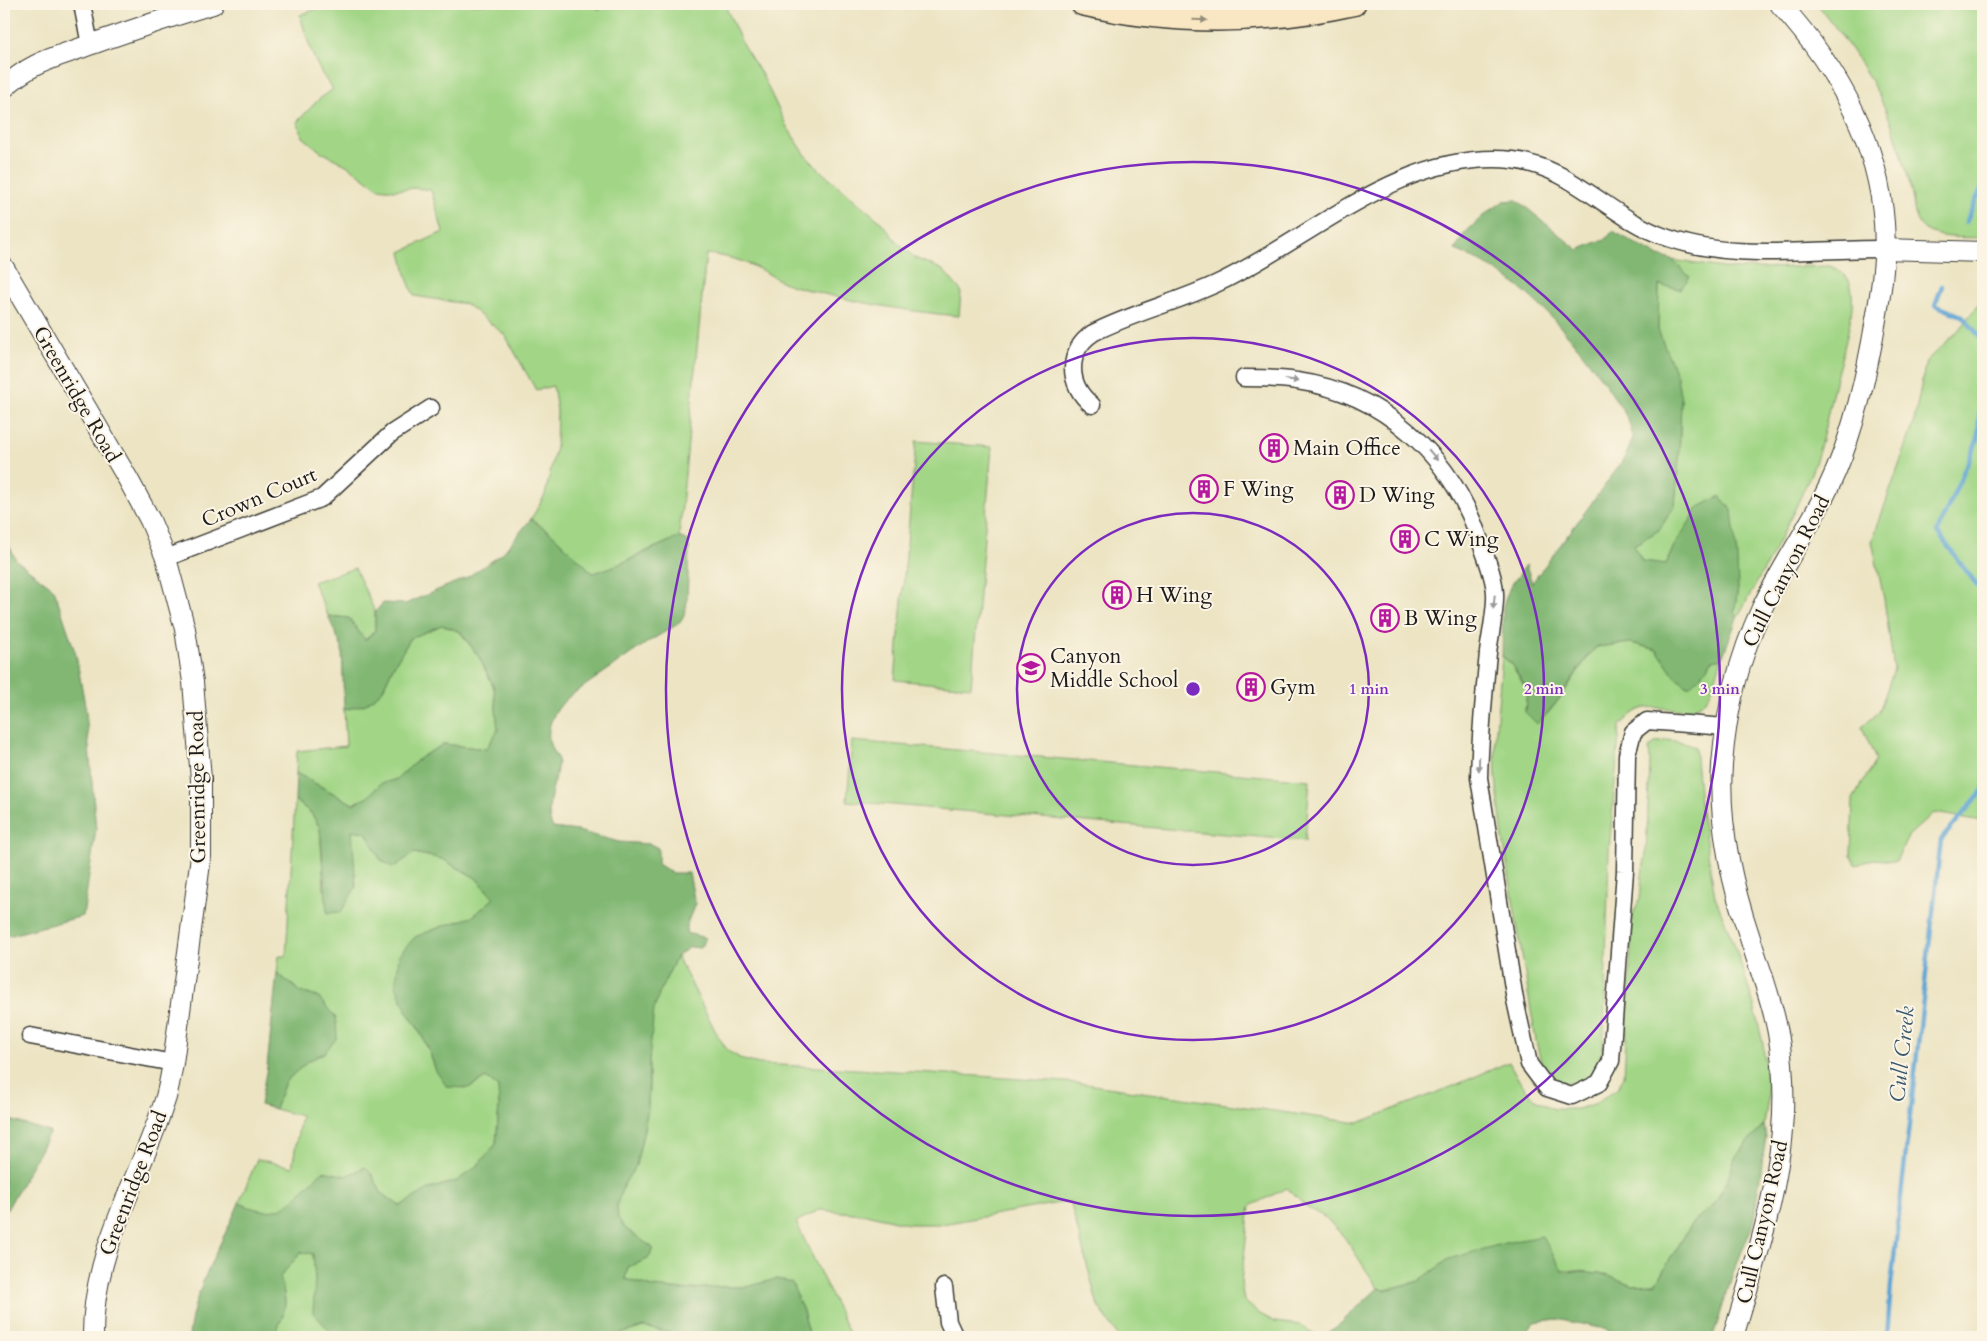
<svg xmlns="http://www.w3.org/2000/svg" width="1987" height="1341" font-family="Cardo,serif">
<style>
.green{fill:#a2d686;stroke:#5f7951}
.forest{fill:#81b773;stroke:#4e6a48}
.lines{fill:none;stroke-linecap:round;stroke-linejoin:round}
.stream{stroke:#5ea4d4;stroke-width:4.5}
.minor-casing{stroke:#3b3a35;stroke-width:19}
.tertiary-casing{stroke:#3b3a35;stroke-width:22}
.secondary-casing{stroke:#3b3a35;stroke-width:25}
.minor{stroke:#fff;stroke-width:16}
.tertiary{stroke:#fff;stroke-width:20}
.secondary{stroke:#f9e7c3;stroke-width:22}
.oneway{fill:#968c78}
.oneway2{fill:#999}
.ring{fill:none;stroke:#7b2cbf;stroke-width:2.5}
.labels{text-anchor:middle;stroke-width:4;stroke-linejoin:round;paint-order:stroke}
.street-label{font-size:21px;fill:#1c1c1c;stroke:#fcf5e5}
.poi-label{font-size:21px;fill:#1c1c1c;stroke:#fcf5e5;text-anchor:start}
.water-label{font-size:22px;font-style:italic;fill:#3a596f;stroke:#fcf5e5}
.centre{fill:#7b2cbf;stroke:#fcf5e5;stroke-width:2.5}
.ring-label{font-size:15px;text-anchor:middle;font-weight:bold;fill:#7b2cbf;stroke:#fcf5e5;stroke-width:4;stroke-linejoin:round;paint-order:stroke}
</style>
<rect width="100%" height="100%" fill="#fcf5e5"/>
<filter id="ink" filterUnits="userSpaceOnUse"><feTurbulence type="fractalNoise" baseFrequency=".02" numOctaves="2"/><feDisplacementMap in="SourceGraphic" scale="10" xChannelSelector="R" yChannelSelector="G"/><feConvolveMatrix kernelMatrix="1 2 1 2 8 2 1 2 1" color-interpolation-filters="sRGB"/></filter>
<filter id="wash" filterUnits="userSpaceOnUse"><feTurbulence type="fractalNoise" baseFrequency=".0096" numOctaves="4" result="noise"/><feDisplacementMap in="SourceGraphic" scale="20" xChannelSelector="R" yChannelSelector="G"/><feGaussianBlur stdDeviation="1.12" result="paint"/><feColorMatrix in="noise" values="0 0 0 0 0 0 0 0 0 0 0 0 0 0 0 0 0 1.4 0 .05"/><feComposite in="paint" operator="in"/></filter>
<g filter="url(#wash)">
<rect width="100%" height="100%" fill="#ece4c3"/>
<g class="green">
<path d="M323 4H594L599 10 608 4H727V10L743 45 762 75 787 127 807 157 824 174 881 222 897 242 915 258 943 270 961 291 959 316C902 311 846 301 790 285 779 281 768 273 757 268 740 259 724 256 706 254L679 537 642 553 618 566 593 573 552 534 531 519 545 495 556 446 557 411 553 386 536 390 505 335 466 304 414 296 407 278 401 252 443 232 431 190 416 188 394 190 378 188 348 166 320 151 303 137 297 122 318 100 333 89C314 67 308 42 300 15L319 8Z"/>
<path d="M1817 4H1983V238C1967 237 1932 240 1921 226 1913 216 1914 202 1911 190 1907 171 1901 152 1895 134 1879 86 1848 43 1817 4Z"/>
<path d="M1672 260 1729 269 1830 266C1841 271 1848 275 1851 286 1857 313 1840 359 1834 386 1827 414 1823 444 1812 471 1791 521 1765 569 1738 616L1734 613 1738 588 1674 546 1666 564 1642 561 1634 545 1659 530 1675 505 1679 459 1681 400 1658 330 1659 285 1680 289 1689 277Z"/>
<polygon points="1983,304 1983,821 1934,813 1909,835 1896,861 1874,859 1856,865 1851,855 1853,799 1876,760 1862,727 1879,712 1894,669 1884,599 1872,541 1913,426 1926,361 1956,333 1978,305"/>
<polygon points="916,441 992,447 971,687 895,680"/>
<polygon points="355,568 375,612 375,631 365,640 349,618 328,616 313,582"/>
<polygon points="442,625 460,632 479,657 494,688 498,730 486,749 444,744 421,757 397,779 380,784 368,797 353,804 296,773 297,751 346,746 344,710 366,704 382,691 394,665 411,638"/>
<path d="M1631 643 1657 650 1675 676 1707 668 1712 660 1722 658C1717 671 1715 688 1707 698 1694 718 1664 705 1645 708 1635 710 1627 718 1620 726L1609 851 1604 1031C1603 1039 1603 1050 1600 1058 1592 1087 1556 1093 1542 1064 1539 1057 1538 1048 1536 1041L1503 838 1496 778 1495 742 1502 656 1511 664 1527 690 1525 712 1537 724C1562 702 1575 672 1596 647Z"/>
<path d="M1668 740 1687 743 1695 747 1700 804 1715 897 1735 946 1754 1005 1763 1044 1768 1099 1764 1125 1736 1156 1727 1181 1714 1205 1693 1222 1655 1284 1633 1285 1600 1273 1449 1259 1419 1281 1385 1290 1378 1288 1345 1238 1326 1218 1306 1207 1287 1188 1250 1206 1241 1282 1244 1301 1260 1314 1275 1322 1300 1325 1315 1334V1337H1119L1098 1306 1070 1201 943 1224H908L866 1214 819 1210 796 1222 851 1337H810L803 1311 791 1283 776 1279 747 1287H716L683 1290 653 1287 625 1279 628 1267 648 1259 653 1248C642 1240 624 1232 618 1219 609 1199 634 1174 638 1156 643 1135 648 1114 649 1092 650 1065 647 1035 654 1008 659 990 669 973 677 956L718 1036 728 1051 743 1060 759 1064 933 1073 1079 1083 1358 1123 1451 1087 1509 1062 1520 1082 1535 1099 1554 1109H1577L1594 1104 1618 1088 1624 1076 1633 913 1640 899 1642 875 1646 854 1650 761 1649 748 1655 743Z"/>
<polygon points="852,741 1310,780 1305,841 847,801"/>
<path d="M295 800 311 813 320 828 324 890 352 852V830L366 832 380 859 414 853 442 859 476 878 494 899 472 917 443 926 415 937 407 1012C421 1031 429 1050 436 1071L468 1088 486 1078 498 1087 499 1105 496 1144 477 1166 457 1181 429 1189 400 1206 382 1194 371 1173 365 1167 347 1176 323 1172C291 1199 286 1224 239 1203L257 1159 292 1167 301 1116 275 1109 285 1082 308 1061 324 1053 318 997 301 992 277 973 279 956H286Z"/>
<path d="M301 1252 313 1254 315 1279 334 1335 363 1333 391 1337H273C286 1312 289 1304 279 1277Z"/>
<polygon points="644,1327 680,1335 685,1337 609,1337"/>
</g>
<g class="forest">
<path d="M1517 200 1578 250 1607 238 1613 231 1656 255 1672 260 1690 277 1680 289 1659 285 1658 330 1677 376 1681 400 1679 459 1675 505 1659 530 1634 545 1642 561 1666 564 1674 546 1699 507 1720 496 1732 510 1737 557 1738 588 1734 613 1738 616 1722 658 1712 660 1708 668 1689 687 1675 676 1657 650 1631 643 1596 647C1573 672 1563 700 1537 724L1525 712 1527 690 1512 664 1502 656 1503 606 1510 587 1526 565 1532 583 1617 469C1623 459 1632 448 1632 435 1631 419 1617 402 1608 388 1570 333 1519 273 1455 250L1464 234 1484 215 1504 201Z"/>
<path d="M531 519 552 534 593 573C623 565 650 549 679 537L688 541 689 549 687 602 684 616 678 624 648 642 570 696C550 713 540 737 558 759 558 779 542 809 553 828L578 831 619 842 650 844 658 848V864L672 873H689L695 904 688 921 686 933 706 938 700 948 690 947 677 956 661 989 654 1009 649 1061 648 1109 636 1166 624 1184 617 1204 618 1218 626 1229 653 1248 648 1259 628 1267 625 1279 653 1287 683 1290 716 1287H746L776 1279 792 1283 803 1311 810 1337H685L644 1327 609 1337H391L363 1333 334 1335 313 1313 315 1279 313 1254 301 1252 280 1277C288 1304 286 1312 273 1337H189C193 1289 221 1246 239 1203 286 1224 291 1198 323 1171L347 1176 365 1167 371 1173 382 1194 400 1206 429 1189 457 1181 477 1166 496 1144 499 1105 498 1087 486 1078 468 1088 447 1087 436 1071 429 1050 418 1028 407 1012 396 986 399 955 415 937 443 926 472 917 494 898 476 878 442 859 414 853 393 868 380 859 366 832 352 830 356 887 341 912 327 913 320 828 311 813 295 800 296 773 353 804 368 797 380 784 397 779 421 757 444 744 486 749 498 730 494 687 479 657 461 632 442 625 411 638 394 665 382 691 366 704 344 710 342 648 328 616 349 618 365 640 375 631V612L383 603 405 604 466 578 502 554Z"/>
<polygon points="4,535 16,560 54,589 76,655 86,711 96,829 83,916 4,937"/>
<polygon points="277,973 301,992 318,997 336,1018 337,1038 324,1053 308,1061 285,1082 275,1109 260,1105 267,1067"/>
<polygon points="4,1118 50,1132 4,1215"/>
<polygon points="1764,1125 1766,1137 1753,1224 1734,1271 1713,1337 1623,1337 1601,1328 1557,1319 1534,1322 1522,1337 1315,1337 1315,1334 1323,1337 1341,1323 1378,1288 1385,1290 1419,1281 1449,1259 1505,1243 1542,1236 1563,1271 1600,1273 1633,1285 1655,1284 1693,1222 1714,1205 1727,1181 1736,1156"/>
</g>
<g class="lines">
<g class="stream">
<polyline points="1966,222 1983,185"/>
<polyline points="1942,286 1935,305 1962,316 1983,340"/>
<polyline points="1983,344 1978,439 1937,532 1983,593"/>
<polyline points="1887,1337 1891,1285 1941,840 1983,790"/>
</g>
</g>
</g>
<g filter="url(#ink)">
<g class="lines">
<defs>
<g id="minor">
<polyline points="82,4 90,45"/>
<path d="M1244 378C1261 378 1279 378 1297 381 1383 393 1449 454 1478 535 1484 553 1494 574 1495 593 1496 610 1490 636 1488 653 1484 695 1480 736 1479 778L1515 1000 1529 1064 1547 1088 1572 1096 1599 1083 1611 1061 1625 871 1627 755 1633 732 1647 721 1726 727"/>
<path d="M1092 405C1067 385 1066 351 1093 333 1134 312 1179 302 1220 282 1312 238 1403 149 1512 160 1570 166 1608 215 1660 235 1731 263 1810 248 1885 249"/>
<polyline points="166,558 322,498 392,433 431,408"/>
<polyline points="30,1036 173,1063"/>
<polyline points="944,1287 948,1322 955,1337"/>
</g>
<g id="tertiary">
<path d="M4 88C31 61 58 57 92 44 132 30 172 16 213 4"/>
<polyline points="1885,249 1983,252"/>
<path d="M4 268 128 479 150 520 166 558 185 629 193 682 201 779V856L173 1063C171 1074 169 1086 166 1097 141 1178 92 1249 93 1337"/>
<path d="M1733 1337C1763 1235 1797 1141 1778 1033 1772 1000 1760 970 1750 938 1731 882 1718 824 1722 765 1726 710 1739 658 1762 608 1782 566 1810 527 1830 484 1851 440 1863 390 1872 342 1879 303 1887 262 1884 223 1878 139 1835 65 1780 4"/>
</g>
<path id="secondary" d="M1082 4C1173 25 1264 24 1354 4"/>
</defs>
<use href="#minor" class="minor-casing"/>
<use href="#tertiary" class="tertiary-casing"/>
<use href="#secondary" class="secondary-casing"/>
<use href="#minor" class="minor"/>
<use href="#tertiary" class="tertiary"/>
<use href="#secondary" class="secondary"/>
</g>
<defs><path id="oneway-solid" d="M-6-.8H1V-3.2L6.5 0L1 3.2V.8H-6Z" transform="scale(1.25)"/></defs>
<use class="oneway" href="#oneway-solid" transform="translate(1200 20) rotate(1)"/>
<g class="oneway2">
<use href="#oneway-solid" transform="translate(1292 380) rotate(8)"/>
<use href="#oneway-solid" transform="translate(1433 455) rotate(50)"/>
<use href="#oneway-solid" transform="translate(1494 602) rotate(96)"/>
<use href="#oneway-solid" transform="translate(1479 764) rotate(91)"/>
</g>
</g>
<g class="ring">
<circle cx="1193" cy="689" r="176"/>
<circle cx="1193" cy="689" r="351"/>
<circle cx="1193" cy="689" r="527"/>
</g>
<defs>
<symbol id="building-ring" viewBox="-11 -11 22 22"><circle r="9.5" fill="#fcf5e5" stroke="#b5179e" stroke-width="1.5"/><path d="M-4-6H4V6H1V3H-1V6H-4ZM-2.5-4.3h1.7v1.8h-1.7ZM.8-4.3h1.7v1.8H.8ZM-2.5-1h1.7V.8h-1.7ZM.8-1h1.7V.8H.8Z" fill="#b5179e"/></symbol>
<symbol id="school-ring" viewBox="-11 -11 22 22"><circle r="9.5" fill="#fcf5e5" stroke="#b5179e" stroke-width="1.5"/><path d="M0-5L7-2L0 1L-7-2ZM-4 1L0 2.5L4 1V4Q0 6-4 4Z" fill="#b5179e"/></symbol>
</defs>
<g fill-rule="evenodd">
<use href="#building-ring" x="1258" y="432" width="32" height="32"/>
<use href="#building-ring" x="1188" y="473" width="32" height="32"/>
<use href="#building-ring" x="1324" y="479" width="32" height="32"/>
<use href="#building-ring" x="1389" y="523" width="32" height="32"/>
<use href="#building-ring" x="1101" y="579" width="32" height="32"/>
<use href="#building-ring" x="1369" y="602" width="32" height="32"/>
<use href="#school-ring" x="1015" y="652" width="32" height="32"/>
<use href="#building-ring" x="1235" y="671" width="32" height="32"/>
</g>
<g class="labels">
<g class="street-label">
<text transform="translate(77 394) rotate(60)" y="7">Greenridge Road</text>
<text transform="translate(259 497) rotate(-23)" y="7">Crown Court</text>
<text transform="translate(1786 571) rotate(-63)" y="7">Cull Canyon Road</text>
<text transform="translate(197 787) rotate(-91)" y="7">Greenridge Road</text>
<text transform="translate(133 1183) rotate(-69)" y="7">Greenridge Road</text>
<text transform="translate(1762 1222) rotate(-77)" y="7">Cull Canyon Road</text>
</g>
<g class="poi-label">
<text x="1293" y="455">Main Office</text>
<text x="1223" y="496">F Wing</text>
<text x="1359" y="502">D Wing</text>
<text x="1424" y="546">C Wing</text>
<text x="1136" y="602">H Wing</text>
<text x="1404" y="625">B Wing</text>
<text x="1050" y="663">Canyon<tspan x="1050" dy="24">Middle School</tspan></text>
<text x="1270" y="694">Gym</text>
</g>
<g class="water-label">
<text transform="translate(1901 1054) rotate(-84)" y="8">Cull Creek</text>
</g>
</g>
<circle cx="1193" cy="689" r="8" class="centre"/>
<g class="ring-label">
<text x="1369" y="694">1 min</text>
<text x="1544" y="694">2 min</text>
<text x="1720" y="694">3 min</text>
</g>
<rect width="1987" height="1341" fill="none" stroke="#fcf5e5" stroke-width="20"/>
</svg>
